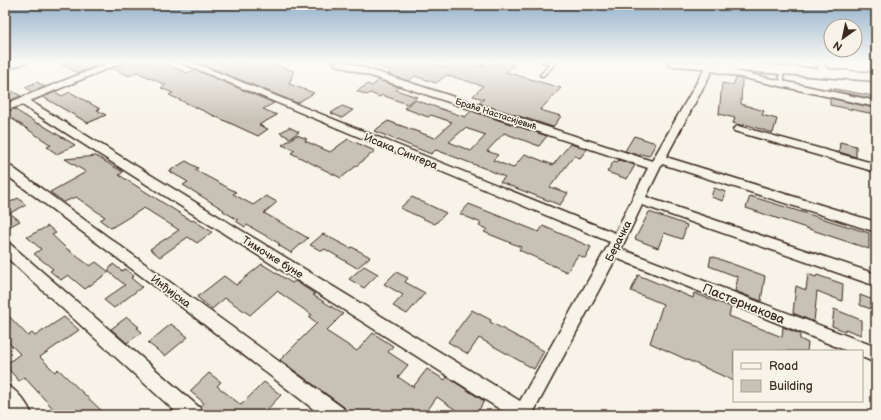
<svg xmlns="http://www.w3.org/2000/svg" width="881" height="420" font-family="'Balsamiq Sans',sans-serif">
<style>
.building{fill:#c8c1b6;stroke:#3b2a1e;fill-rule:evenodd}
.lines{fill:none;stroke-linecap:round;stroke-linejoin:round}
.lane-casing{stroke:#3b2a1e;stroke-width:3}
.street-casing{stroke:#3b2a1e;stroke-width:3}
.secondary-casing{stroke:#3b2a1e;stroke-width:3}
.lane{fill:#f7f3e8;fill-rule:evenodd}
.street{fill:#f7f3e8;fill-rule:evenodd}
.secondary{fill:#f7f3e8;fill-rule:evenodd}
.labels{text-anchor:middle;stroke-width:3.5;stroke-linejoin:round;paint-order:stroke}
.far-street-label{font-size:9px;fill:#3b2a1e;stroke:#f7f3e8}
.street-label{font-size:11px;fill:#3b2a1e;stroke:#f7f3e8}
.near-street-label{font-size:13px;fill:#3b2a1e;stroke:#f7f3e8}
</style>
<rect width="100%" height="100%" fill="#f7f3e8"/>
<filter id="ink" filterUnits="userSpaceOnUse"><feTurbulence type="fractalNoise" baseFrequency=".025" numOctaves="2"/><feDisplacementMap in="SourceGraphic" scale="8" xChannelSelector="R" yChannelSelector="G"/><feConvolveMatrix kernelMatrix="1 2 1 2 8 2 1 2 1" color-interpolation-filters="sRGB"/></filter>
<g filter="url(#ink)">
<g class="building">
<polygon points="57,62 107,62 78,73"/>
<polygon points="124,62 160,62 187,73 195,70 274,103 263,109 277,115 259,125 268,129 258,136 169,95 173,93 161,88 166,85 137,72 129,76 112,68"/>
<polygon points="211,62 226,63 267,62 294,71 289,84 314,93 297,103 204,65"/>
<polygon points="370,62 426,62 446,68 454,62 474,62 470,65 482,66 504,62 514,65 506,72 561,88 540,110 561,116 553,127 479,103 484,99 473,96 483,86 447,75 436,83 415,76 408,81 388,74 392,71 370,64"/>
<polygon points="736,78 742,79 741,104 764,111 762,115 777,119 773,133 744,124 744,126 733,123 735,118 719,114 722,83 733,85"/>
<polygon points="379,80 399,87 396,90 417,97 407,104 382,95 380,97 370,93 367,95 357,91 368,84 372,86"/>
<polygon points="37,82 45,87 32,92 25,87"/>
<polygon points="830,88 873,96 873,99 830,90"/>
<polygon points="10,90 21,96 5,102 5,91"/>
<polygon points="55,92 62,96 70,92 100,109 97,110 106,115 88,123 43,97"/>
<polygon points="830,98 874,108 874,114 830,105"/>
<path d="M415 100 465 117 471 111 547 136 539 146 504 133 487 151 498 155 493 160 513 168 525 154 553 165 570 144 587 149 580 158 574 156 550 187 568 193 560 205 500 182 505 177 489 170 436 150 431 154 374 131 388 121 435 138 452 122 431 115 428 117 404 108ZM465 128 486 135 471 151 449 142Z"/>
<polygon points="342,106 353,110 342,118 331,113"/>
<polygon points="14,109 38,124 39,123 75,145 57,154 47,147 51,145 11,118 5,121 5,112"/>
<polygon points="289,127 299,132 290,138 280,133"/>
<polygon points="297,135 307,139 305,141 330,152 348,139 375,151 341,178 291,153 295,150 282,145"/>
<polygon points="634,136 656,143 649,156 641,154 640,156 625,151"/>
<polygon points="840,142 856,146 856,157 839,152"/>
<polygon points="96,156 123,172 119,175 192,221 193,220 212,232 197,243 188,237 160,257 150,249 179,230 149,211 144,208 111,228 100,220 105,217 76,197 64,202 50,192 86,172 65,159"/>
<polygon points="619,160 635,165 627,179 607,172 614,161 617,162"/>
<polygon points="186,161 198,168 195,170 236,192 233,194 253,205 266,196 277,202 264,213 308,238 291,253 278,245 280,244 247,225 245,227 236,221 238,220 223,211 224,210 183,185 188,182 169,171"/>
<polygon points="714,188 726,192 723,201 711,197"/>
<polygon points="750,196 869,233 869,249 746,208"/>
<polygon points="412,197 446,213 435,224 400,208"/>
<polygon points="18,198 26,205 10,213 20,221 5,229 5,205"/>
<polygon points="469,204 539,232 543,226 591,247 585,258 578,255 567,272 519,250 521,247 484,232 487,229 479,226 481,223 460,214"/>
<polygon points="649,212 687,225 682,239 664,233 658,248 635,239"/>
<polygon points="48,226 56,233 52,235 66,248 90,266 96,262 109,272 85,289 68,275 61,280 50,271 53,269 34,254 41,249 27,237"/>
<polygon points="323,234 350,248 352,247 370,257 357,268 325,249 322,251 310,245"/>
<polygon points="711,256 765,276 761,301 735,291 738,277 709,266"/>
<polygon points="113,264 122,271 125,269 134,276 131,278 142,287 114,308 104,300 125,285 108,271"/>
<polygon points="262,264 292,283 295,281 315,294 313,295 343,314 326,331 357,351 373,333 393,346 388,352 408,365 398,377 413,387 427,369 445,380 447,377 484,401 476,415 463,415 437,397 424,415 347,415 344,407 280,360 317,323 309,317 312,315 277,291 250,315 225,298 212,309 197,297 224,276 236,285"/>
<polygon points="364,266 378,274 364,288 349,279"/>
<polygon points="396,272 408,278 405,282 425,293 407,314 393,306 403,295 384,284"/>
<polygon points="808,274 816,277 817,275 843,284 842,301 817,291 814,322 793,313 796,286 806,290"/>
<polygon points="638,275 693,298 694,293 731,307 729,316 782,337 783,327 800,334 800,339 808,343 807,351 734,351 734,381 650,343 663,304 631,291"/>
<polygon points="860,295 876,301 876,311 860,305"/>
<polygon points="834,309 861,320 861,335 845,329 845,331 832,326"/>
<polygon points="472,310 491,320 490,322 544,351 534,369 479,338 468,354 448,342"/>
<polygon points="5,312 28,336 32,333 35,336 64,317 79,330 40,357 55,372 58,369 106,415 59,415 24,377 19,381 5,365 20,354 5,339"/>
<polygon points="127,317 139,327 137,328 142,332 127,343 111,329"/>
<polygon points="171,324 188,337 165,356 148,343"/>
<polygon points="209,373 221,382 217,386 241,405 264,382 281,395 262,415 206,415 200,406 204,403 190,391"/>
</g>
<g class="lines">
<defs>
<g id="lane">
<polygon points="481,62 485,62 482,64 481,64"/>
<polygon points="542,62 556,62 556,63 543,76 542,76 540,75 550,64"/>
<polygon points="779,69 782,70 785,84 785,85 781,84"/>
</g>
<g id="street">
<polygon points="13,62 26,62 5,71 5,65"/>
<polygon points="111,62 123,62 30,101 520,401 610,242 180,62 192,62 615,233 648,168 334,64 333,62 346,62 652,161 705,68 705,63 711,63 713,66 876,101 876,107 712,71 666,157 876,222 876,232 662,164 646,197 876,274 876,286 642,205 621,249 876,347 876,363 862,357 862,351 847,351 616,258 532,415 509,415 22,105 5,111 5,104"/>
<polygon points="815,62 823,62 830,73 828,75 822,75"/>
<polygon points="738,126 876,164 876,172 734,131 733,129"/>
<polygon points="5,164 9,165 343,408 345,415 321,415 152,284 5,174"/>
<polygon points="5,243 10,244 200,408 202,415 179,415 5,256"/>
<path d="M5 384C16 389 28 404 32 415H11L5 407Z"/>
</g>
<polygon id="secondary" points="667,62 725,62 876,73 876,81 673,66 669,65"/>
</defs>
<use href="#lane" class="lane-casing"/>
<use href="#street" class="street-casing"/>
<use href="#secondary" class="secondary-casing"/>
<use href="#lane" class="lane"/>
<use href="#street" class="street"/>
<use href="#secondary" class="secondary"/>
</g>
</g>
<linearGradient id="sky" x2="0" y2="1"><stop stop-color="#93b1cb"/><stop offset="0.51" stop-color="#fbfaf5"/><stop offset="1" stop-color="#fbfaf5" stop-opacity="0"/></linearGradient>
<rect width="881" height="121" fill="url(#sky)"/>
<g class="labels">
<g class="far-street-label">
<text transform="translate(496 114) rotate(18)" y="3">Браће Настасијевић</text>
</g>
<g class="street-label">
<text transform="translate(401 151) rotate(22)" y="4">Исака Сингера</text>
<text transform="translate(618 241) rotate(-63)" y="4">Берачка</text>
<text transform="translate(273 257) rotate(32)" y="4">Тимочке буне</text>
<text transform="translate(171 291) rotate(37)" y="4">Инђијска</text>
</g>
<g class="near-street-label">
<text transform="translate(744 303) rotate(22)" y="5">Пастернакова</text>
</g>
</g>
<rect width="881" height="420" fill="none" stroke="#f7f3e8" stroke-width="20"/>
<rect x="10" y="10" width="861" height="400" fill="none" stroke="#3b2a1e" stroke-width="1.5" filter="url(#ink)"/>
<rect x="733" y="350" width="130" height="52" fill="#f7f3e8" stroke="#aca397"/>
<rect x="741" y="363" width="20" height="6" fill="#f7f3e8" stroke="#aca397"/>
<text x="769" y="370" font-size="12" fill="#3b2a1e">Road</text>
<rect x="741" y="380" width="20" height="12" fill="#c8c1b6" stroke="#aca397"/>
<text x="769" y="390" font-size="12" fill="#3b2a1e">Building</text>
<g transform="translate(843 38) rotate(213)"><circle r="19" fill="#f7f3e8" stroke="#aca397"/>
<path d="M0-3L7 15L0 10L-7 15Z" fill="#3b2a1e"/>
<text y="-6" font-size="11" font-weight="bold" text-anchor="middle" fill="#3b2a1e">N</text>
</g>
</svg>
